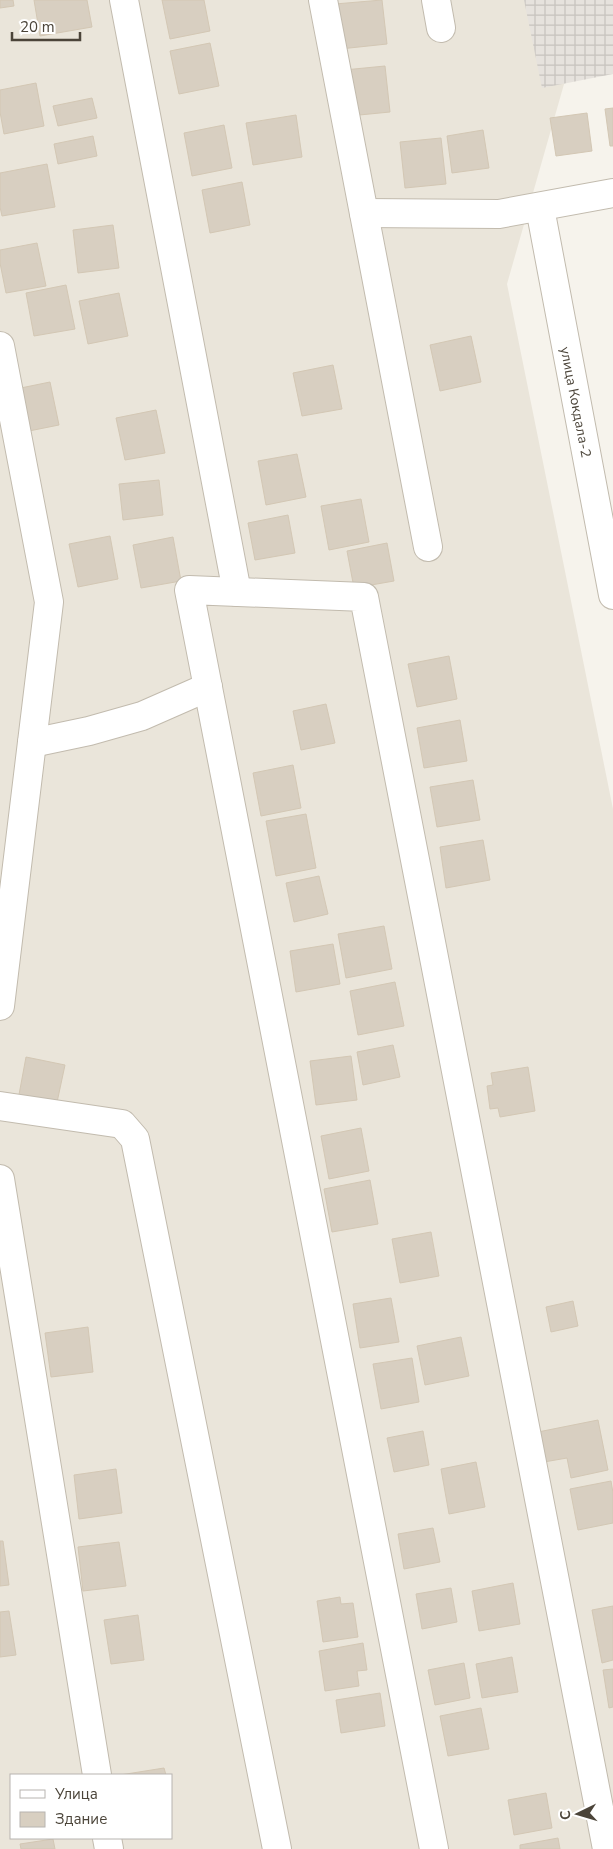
<svg xmlns="http://www.w3.org/2000/svg" width="613" height="1849" font-family="'Nunito Sans',sans-serif">
<style>
.residential{fill:#eae5da;fill-rule:evenodd}
.industrial{fill:url(#industrial-grid)}
.building{fill:#d8cfc1;stroke:#d3c7b4}
.lines{fill:none;stroke-linecap:round;stroke-linejoin:round}
.minor-casing{stroke:#c2bbae;stroke-width:30}
.minor{stroke:#fff;stroke-width:28}
.labels{text-anchor:middle;stroke-width:4.5;stroke-linejoin:round;paint-order:stroke}
.street-label{font-size:14px;fill:#4b4439;stroke:#fff}
</style>
<defs>
<pattern id="industrial-grid" width="8" height="8" patternUnits="userSpaceOnUse" patternTransform="scale(1.25)"><rect width="8" height="8" fill="#e6e2dd"/><path d="M0 4h8M4 0v8" fill="none" stroke="#c7c3be"/></pattern>
</defs>
<rect width="100%" height="100%" fill="#f6f3ec"/>
<path class="residential" d="M0 0H588L507 284 613 809V1849H0ZM11 1775H171V1838H11Z"/>
<polygon class="industrial" points="524,0 613,0 613,74 542,88"/>
<g class="building">
<polygon points="0,0 13,0 14,6 0,8"/>
<polygon points="34,0 87,0 92,27 40,36"/>
<polygon points="162,0 204,0 210,31 170,39"/>
<polygon points="382,0 387,44 340,49 335,4"/>
<polygon points="210,43 219,86 179,94 170,51"/>
<polygon points="385,66 390,112 349,116 344,70"/>
<polygon points="36,83 44,126 4,134 0,112 0,90"/>
<polygon points="92,98 97,118 58,126 53,106"/>
<polygon points="613,108 613,146 610,146 605,109"/>
<polygon points="587,113 592,151 556,156 550,118"/>
<polygon points="296,115 302,157 253,165 246,123"/>
<polygon points="224,125 232,168 192,176 184,133"/>
<polygon points="483,130 489,168 452,173 447,136"/>
<polygon points="93,136 97,156 58,164 54,144"/>
<polygon points="441,138 446,184 405,188 400,142"/>
<polygon points="47,164 55,207 2,216 0,207 0,173"/>
<polygon points="242,182 250,225 210,233 202,190"/>
<polygon points="113,225 119,268 78,273 73,230"/>
<polygon points="37,243 46,286 6,293 0,263 0,250"/>
<polygon points="66,285 75,329 34,336 26,293"/>
<polygon points="119,293 128,336 88,344 79,301"/>
<polygon points="471,336 481,382 440,391 430,345"/>
<polygon points="333,365 342,409 302,416 293,373"/>
<polygon points="50,382 59,425 19,433 11,390"/>
<polygon points="156,410 165,453 125,460 116,418"/>
<polygon points="297,454 306,497 266,505 258,461"/>
<polygon points="159,480 163,515 123,520 119,484"/>
<polygon points="361,499 369,542 329,550 321,506"/>
<polygon points="288,515 295,553 255,560 248,523"/>
<polygon points="110,536 118,579 78,587 69,544"/>
<polygon points="173,537 181,581 141,588 133,545"/>
<polygon points="387,543 394,581 354,588 347,551"/>
<polygon points="449,656 457,699 417,707 408,664"/>
<polygon points="326,704 335,743 301,750 293,711"/>
<polygon points="460,720 467,761 424,768 417,728"/>
<polygon points="293,765 301,808 261,816 253,773"/>
<polygon points="473,780 480,820 437,827 430,787"/>
<polygon points="306,814 316,868 276,876 266,821"/>
<polygon points="483,840 490,880 446,888 440,847"/>
<polygon points="319,876 328,914 294,922 286,883"/>
<polygon points="384,926 392,969 346,978 338,934"/>
<polygon points="333,944 340,984 296,992 290,951"/>
<polygon points="395,982 404,1026 358,1035 350,991"/>
<polygon points="393,1045 400,1077 363,1085 357,1052"/>
<polygon points="351,1056 357,1100 316,1105 310,1061"/>
<polygon points="26,1057 65,1065 56,1107 18,1100"/>
<polygon points="528,1067 535,1111 500,1117 498,1108 490,1109 487,1086 493,1085 491,1073"/>
<polygon points="361,1128 369,1171 329,1179 321,1136"/>
<polygon points="370,1180 378,1224 332,1232 324,1189"/>
<polygon points="431,1232 439,1276 400,1283 392,1239"/>
<polygon points="391,1298 399,1342 360,1348 353,1304"/>
<polygon points="573,1301 578,1326 551,1332 546,1307"/>
<polygon points="88,1327 93,1372 51,1377 45,1333"/>
<polygon points="461,1337 469,1376 425,1385 417,1346"/>
<polygon points="412,1358 419,1402 381,1409 373,1364"/>
<polygon points="598,1420 608,1470 571,1478 567,1458 544,1462 538,1432"/>
<polygon points="423,1431 429,1465 394,1472 387,1438"/>
<polygon points="476,1462 485,1507 449,1514 441,1469"/>
<polygon points="116,1469 122,1513 79,1519 74,1475"/>
<polygon points="611,1481 613,1493 613,1523 578,1530 570,1489"/>
<polygon points="433,1528 440,1562 404,1569 398,1534"/>
<polygon points="0,1541 3,1541 9,1585 0,1586"/>
<polygon points="119,1542 126,1586 83,1591 78,1547"/>
<polygon points="513,1583 520,1624 479,1631 472,1591"/>
<polygon points="451,1588 457,1622 422,1629 416,1594"/>
<polygon points="340,1597 341,1604 353,1603 358,1637 323,1642 317,1601"/>
<polygon points="613,1606 613,1660 602,1663 592,1610"/>
<polygon points="9,1611 16,1655 0,1657 0,1612"/>
<polygon points="138,1615 144,1660 111,1664 104,1620"/>
<polygon points="363,1643 367,1670 357,1671 359,1686 325,1691 319,1651"/>
<polygon points="512,1657 518,1692 482,1698 476,1664"/>
<polygon points="464,1663 470,1698 435,1705 428,1670"/>
<polygon points="613,1669 613,1707 609,1708 603,1670"/>
<polygon points="380,1693 385,1726 341,1733 336,1700"/>
<polygon points="481,1708 489,1749 448,1756 440,1716"/>
<polygon points="164,1768 166,1775 120,1775"/>
<polygon points="546,1793 552,1828 514,1835 508,1800"/>
<polygon points="558,1838 560,1849 520,1849 520,1845"/>
<polygon points="53,1839 55,1849 21,1849 20,1844"/>
</g>
<g class="lines">
<defs>
<g id="minor">
<polyline points="124,0 237,592"/>
<polyline points="323,0 428,547"/>
<polyline points="436,0 441,28"/>
<polyline points="540,208 613,595"/>
<polyline points="364,213 499,214 613,193"/>
<polyline points="0,346 49,602 0,1006"/>
<polyline points="32,743 89,731 142,716 208,687"/>
<polyline points="0,1106 122,1124 135,1139 277,1849"/>
<polyline points="0,1179 97,1775"/>
<polyline points="107,1838 109,1849"/>
<polyline points="434,1849 189,590 364,597 607,1849"/>
</g>
</defs>
<use href="#minor" class="minor-casing"/>
<use href="#minor" class="minor"/>
</g>
<g class="labels">
<g class="street-label">
<text transform="translate(576 402) rotate(79)" y="5">улица Кокдала-2</text>
</g>
</g>
<rect x="10" y="1774" width="162" height="65" fill="#ffffff" stroke="#b7b4b0"/>
<rect x="20" y="1790" width="25" height="8" fill="#ffffff" stroke="#b7b4b0"/>
<text x="55" y="1799" font-size="15" fill="#4b4439">Улица</text>
<rect x="20" y="1812" width="25" height="15" fill="#d8cfc1" stroke="#b7b4b0"/>
<text x="55" y="1824" font-size="15" fill="#4b4439">Здание</text>
<g transform="translate(578 1814) rotate(265)" stroke="#ffffff" stroke-width="4" paint-order="stroke">
<path d="M0-4L9 19L0 12L-9 19Z" fill="#4b4439"/>
<text y="-8" font-size="14" font-weight="bold" text-anchor="middle" fill="#4b4439">С</text>
</g>
<path d="M12 32v8h68v-8" fill="none" stroke="#4b4439" stroke-width="2.5"/>
<text x="20" y="32" font-size="15" fill="#4b4439" stroke="#ffffff" stroke-width="4" paint-order="stroke">20 m</text>
</svg>
